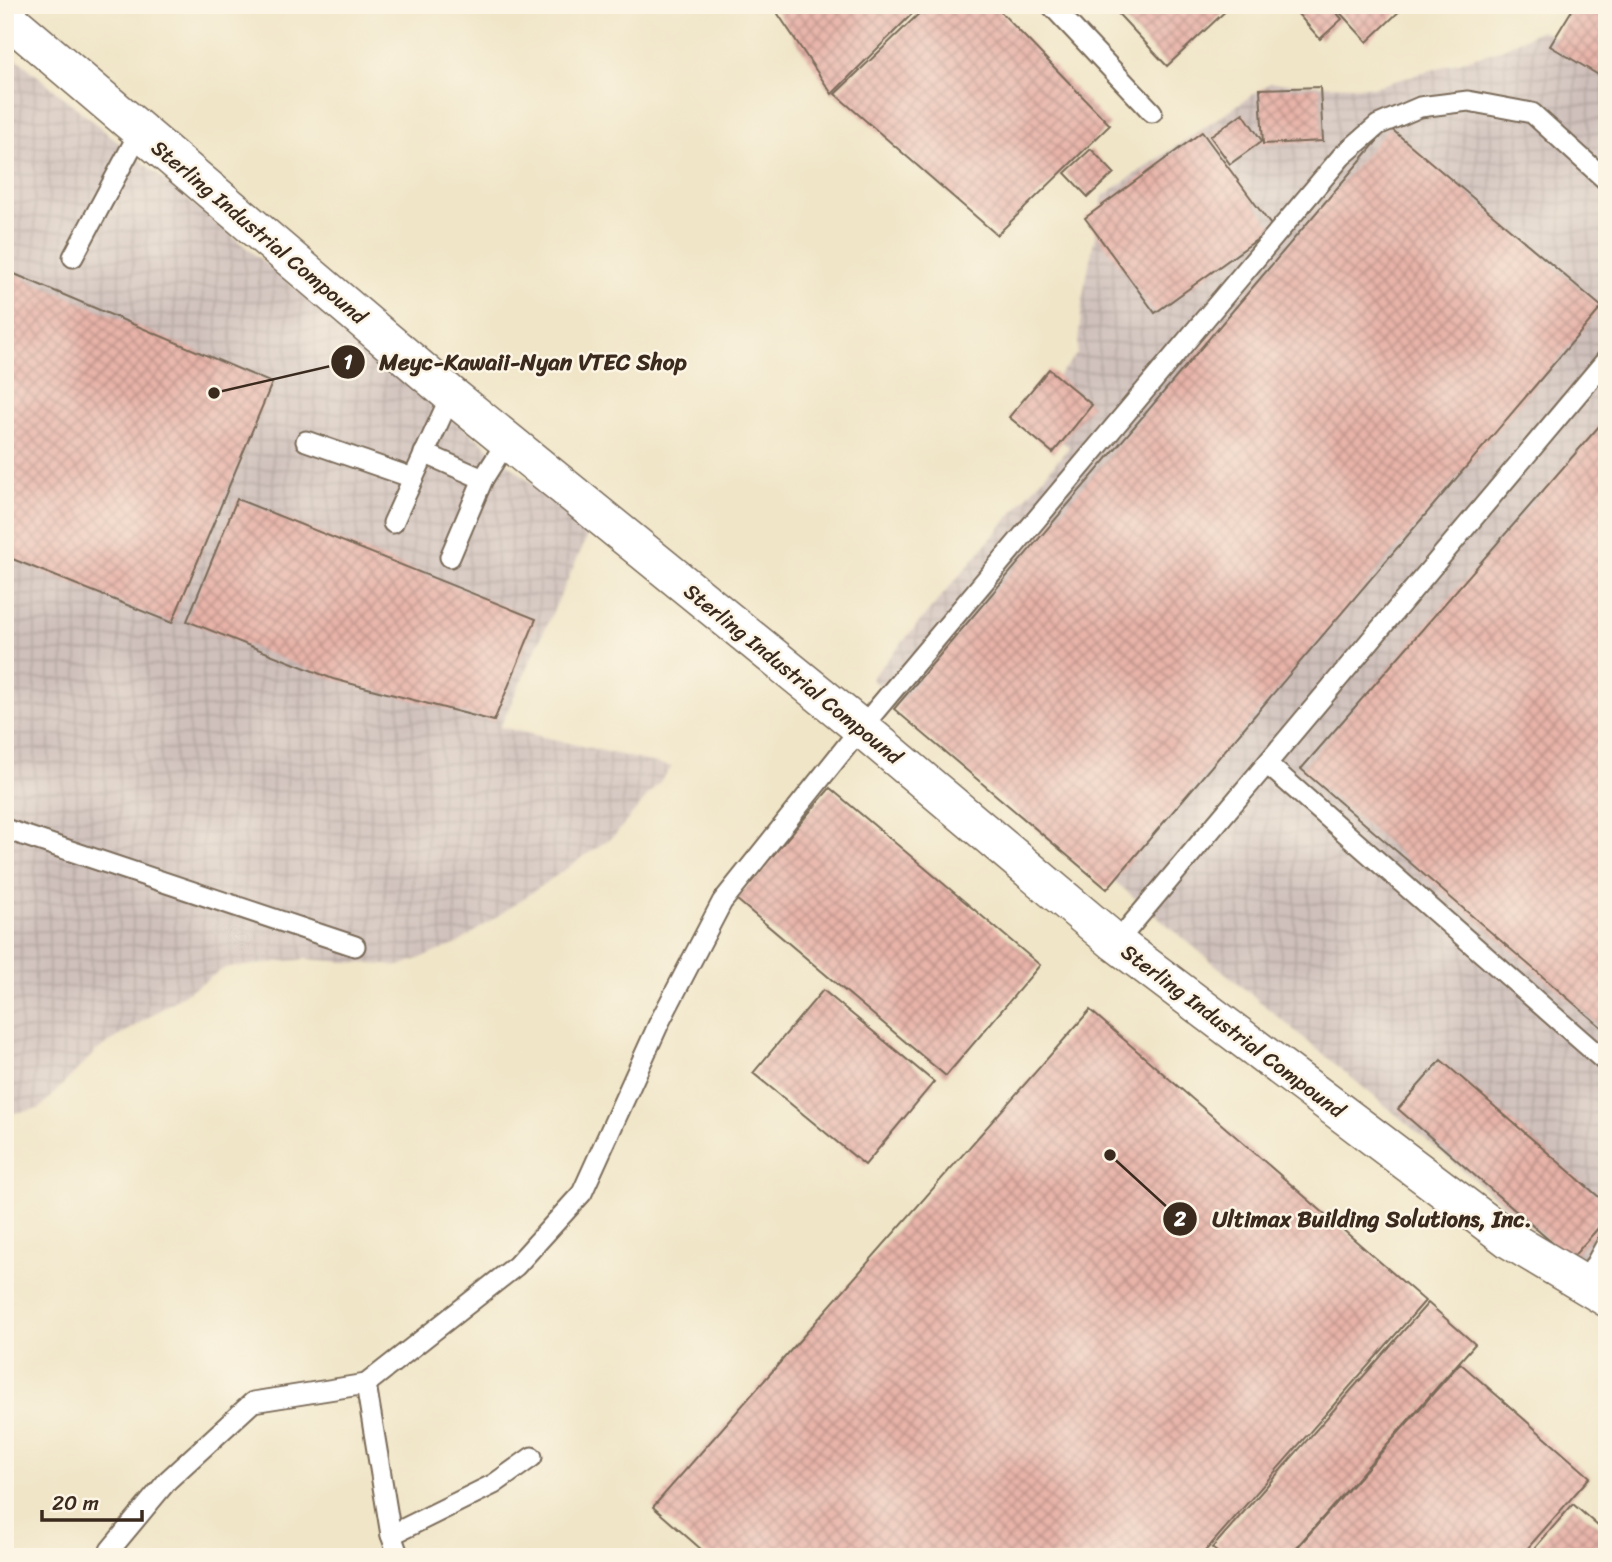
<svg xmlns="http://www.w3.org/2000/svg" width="1612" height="1562" font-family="Sriracha,sans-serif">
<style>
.industrial{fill:url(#industrial-grid)}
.building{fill:url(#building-cross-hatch)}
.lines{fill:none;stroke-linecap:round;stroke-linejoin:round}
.lane-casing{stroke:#7a6b59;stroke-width:23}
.street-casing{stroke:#7a6b59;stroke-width:40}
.lane{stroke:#fff;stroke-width:19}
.street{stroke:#fff;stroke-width:37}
.labels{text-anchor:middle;stroke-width:5;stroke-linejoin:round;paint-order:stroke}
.street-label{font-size:21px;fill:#3b2a1e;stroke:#fcf5e5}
.leader{fill:none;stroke:#3b2a1e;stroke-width:2.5}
.callout-dot{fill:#3b2a1e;stroke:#fcf5e5;stroke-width:2.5}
.mark-label{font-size:21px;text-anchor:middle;font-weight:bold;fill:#fff}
.callout-label{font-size:23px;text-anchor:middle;font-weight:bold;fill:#3b2a1e;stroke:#fcf5e5;stroke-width:5;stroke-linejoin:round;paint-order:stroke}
</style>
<defs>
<pattern id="industrial-grid" width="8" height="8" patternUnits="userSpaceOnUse" patternTransform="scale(1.75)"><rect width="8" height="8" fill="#cfc0bb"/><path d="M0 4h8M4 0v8" fill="none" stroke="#b3a5a0"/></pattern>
<pattern id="building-cross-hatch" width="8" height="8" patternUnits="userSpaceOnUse" patternTransform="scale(1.75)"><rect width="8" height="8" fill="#e8b3a9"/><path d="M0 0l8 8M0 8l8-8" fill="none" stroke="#bd9289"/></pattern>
</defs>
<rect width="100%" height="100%" fill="#fcf5e5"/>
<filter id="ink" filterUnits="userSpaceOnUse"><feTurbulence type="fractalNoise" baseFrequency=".0143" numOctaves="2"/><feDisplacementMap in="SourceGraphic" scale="14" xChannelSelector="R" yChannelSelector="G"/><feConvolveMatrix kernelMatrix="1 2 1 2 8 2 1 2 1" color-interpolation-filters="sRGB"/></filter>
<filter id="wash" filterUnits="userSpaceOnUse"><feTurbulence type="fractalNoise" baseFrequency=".00686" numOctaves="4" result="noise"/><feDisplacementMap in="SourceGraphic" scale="28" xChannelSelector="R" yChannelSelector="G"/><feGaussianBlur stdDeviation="1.57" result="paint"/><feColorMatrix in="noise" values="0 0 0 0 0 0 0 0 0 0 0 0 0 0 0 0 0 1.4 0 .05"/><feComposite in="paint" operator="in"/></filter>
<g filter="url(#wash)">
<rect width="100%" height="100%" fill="#f0e5c7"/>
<g class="industrial">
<polygon points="1541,30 1607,65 1607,1282 1594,1279 871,679 1069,447 1025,414 1077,354 1083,295 1103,196 1270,83 1374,87 1499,50"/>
<polygon points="5,49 590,531 500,727 672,767 615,835 457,944 400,966 306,959 225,968 96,1051 39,1109 5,1114"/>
</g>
<g id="blocks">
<g class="building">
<polygon points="772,5 921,5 832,94"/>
<polygon points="928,5 994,5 1110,125 997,235 835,94"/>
<polygon points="1110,5 1232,5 1167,66"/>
<polygon points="1290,5 1330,5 1342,19 1320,39"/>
<polygon points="1333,5 1406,5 1367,42"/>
<polygon points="1575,5 1607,5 1607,80 1550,46"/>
<polygon points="1320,87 1323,141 1263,144 1260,89"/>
<polygon points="1243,113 1262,141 1230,164 1210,136"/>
<polygon points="1389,127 1602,307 1107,889 894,709"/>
<polygon points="1202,132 1273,228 1155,313 1085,218"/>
<polygon points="1091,149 1114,173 1088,197 1065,173"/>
<polygon points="5,270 272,383 172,623 5,556"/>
<polygon points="1049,369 1092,405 1053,453 1009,417"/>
<polygon points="1607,417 1607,1032 1301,769"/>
<polygon points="237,499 536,619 494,721 333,679 187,621"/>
<polygon points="830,788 1040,965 946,1076 736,899"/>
<polygon points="823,990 934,1082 865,1165 753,1073"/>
<polygon points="1090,1010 1425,1301 1200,1557 710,1557 653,1507"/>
<polygon points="1441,1060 1607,1204 1607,1218 1571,1259 1398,1109"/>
<polygon points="1428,1303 1475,1344 1288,1557 1223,1557 1212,1548"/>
<polygon points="1460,1363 1590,1477 1520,1557 1289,1557"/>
<polygon points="1573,1504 1607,1534 1607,1557 1527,1557"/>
</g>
</g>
</g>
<g filter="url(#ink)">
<use href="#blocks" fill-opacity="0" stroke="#7a6b59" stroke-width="2"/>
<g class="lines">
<defs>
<g id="lane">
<polyline points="1051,5 1152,112"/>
<polyline points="73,257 140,131"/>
<polyline points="306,441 413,478"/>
<polyline points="424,453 483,479 507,441"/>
<polyline points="393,523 451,395"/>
<polyline points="450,557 483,479"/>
<polyline points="1267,764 1607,1063"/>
<polyline points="5,829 355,946"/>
<polyline points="1116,943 1607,359"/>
<polyline points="1585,1283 1607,1243"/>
<polyline points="366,1384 391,1535 399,1557"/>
<polyline points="391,1535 494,1484 532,1457"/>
<polyline points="109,1557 110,1550 168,1480 253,1402 366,1384 516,1266 582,1193 660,1021 722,902 861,728 1342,156 1378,125 1420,107 1468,101 1532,113 1607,181"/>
</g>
<polyline id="street" points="5,16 451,395 861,728 1116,943 1510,1240 1607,1298"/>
</defs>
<use href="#lane" class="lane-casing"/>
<use href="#street" class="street-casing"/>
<use href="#lane" class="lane"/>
<use href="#street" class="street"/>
</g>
</g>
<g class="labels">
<g class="street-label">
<text transform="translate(259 232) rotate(40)" y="7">Sterling Industrial Compound</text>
<text transform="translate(793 674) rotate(39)" y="7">Sterling Industrial Compound</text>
<text transform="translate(1233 1031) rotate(37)" y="7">Sterling Industrial Compound</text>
</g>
</g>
<path class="leader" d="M214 393L348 362M1110 1155L1180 1219"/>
<g class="callout-dot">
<circle cx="214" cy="393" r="7"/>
<circle cx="1110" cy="1155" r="7"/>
<circle cx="348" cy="362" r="18"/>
<circle cx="1180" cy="1219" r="18"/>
</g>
<g class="mark-label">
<text x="348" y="369">1</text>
<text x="1180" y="1226">2</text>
</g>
<g class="callout-label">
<text x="533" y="370">Meyc-Kawaii-Nyan VTEC Shop</text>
<text x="1372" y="1227">Ultimax Building Solutions, Inc.</text>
</g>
<rect width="1612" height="1562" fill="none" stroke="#fcf5e5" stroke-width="28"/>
<path d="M42 1510v10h100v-10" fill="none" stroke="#3b2a1e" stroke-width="3.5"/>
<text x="52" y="1510" font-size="21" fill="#3b2a1e" stroke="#fcf5e5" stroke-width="5" paint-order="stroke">20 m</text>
</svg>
